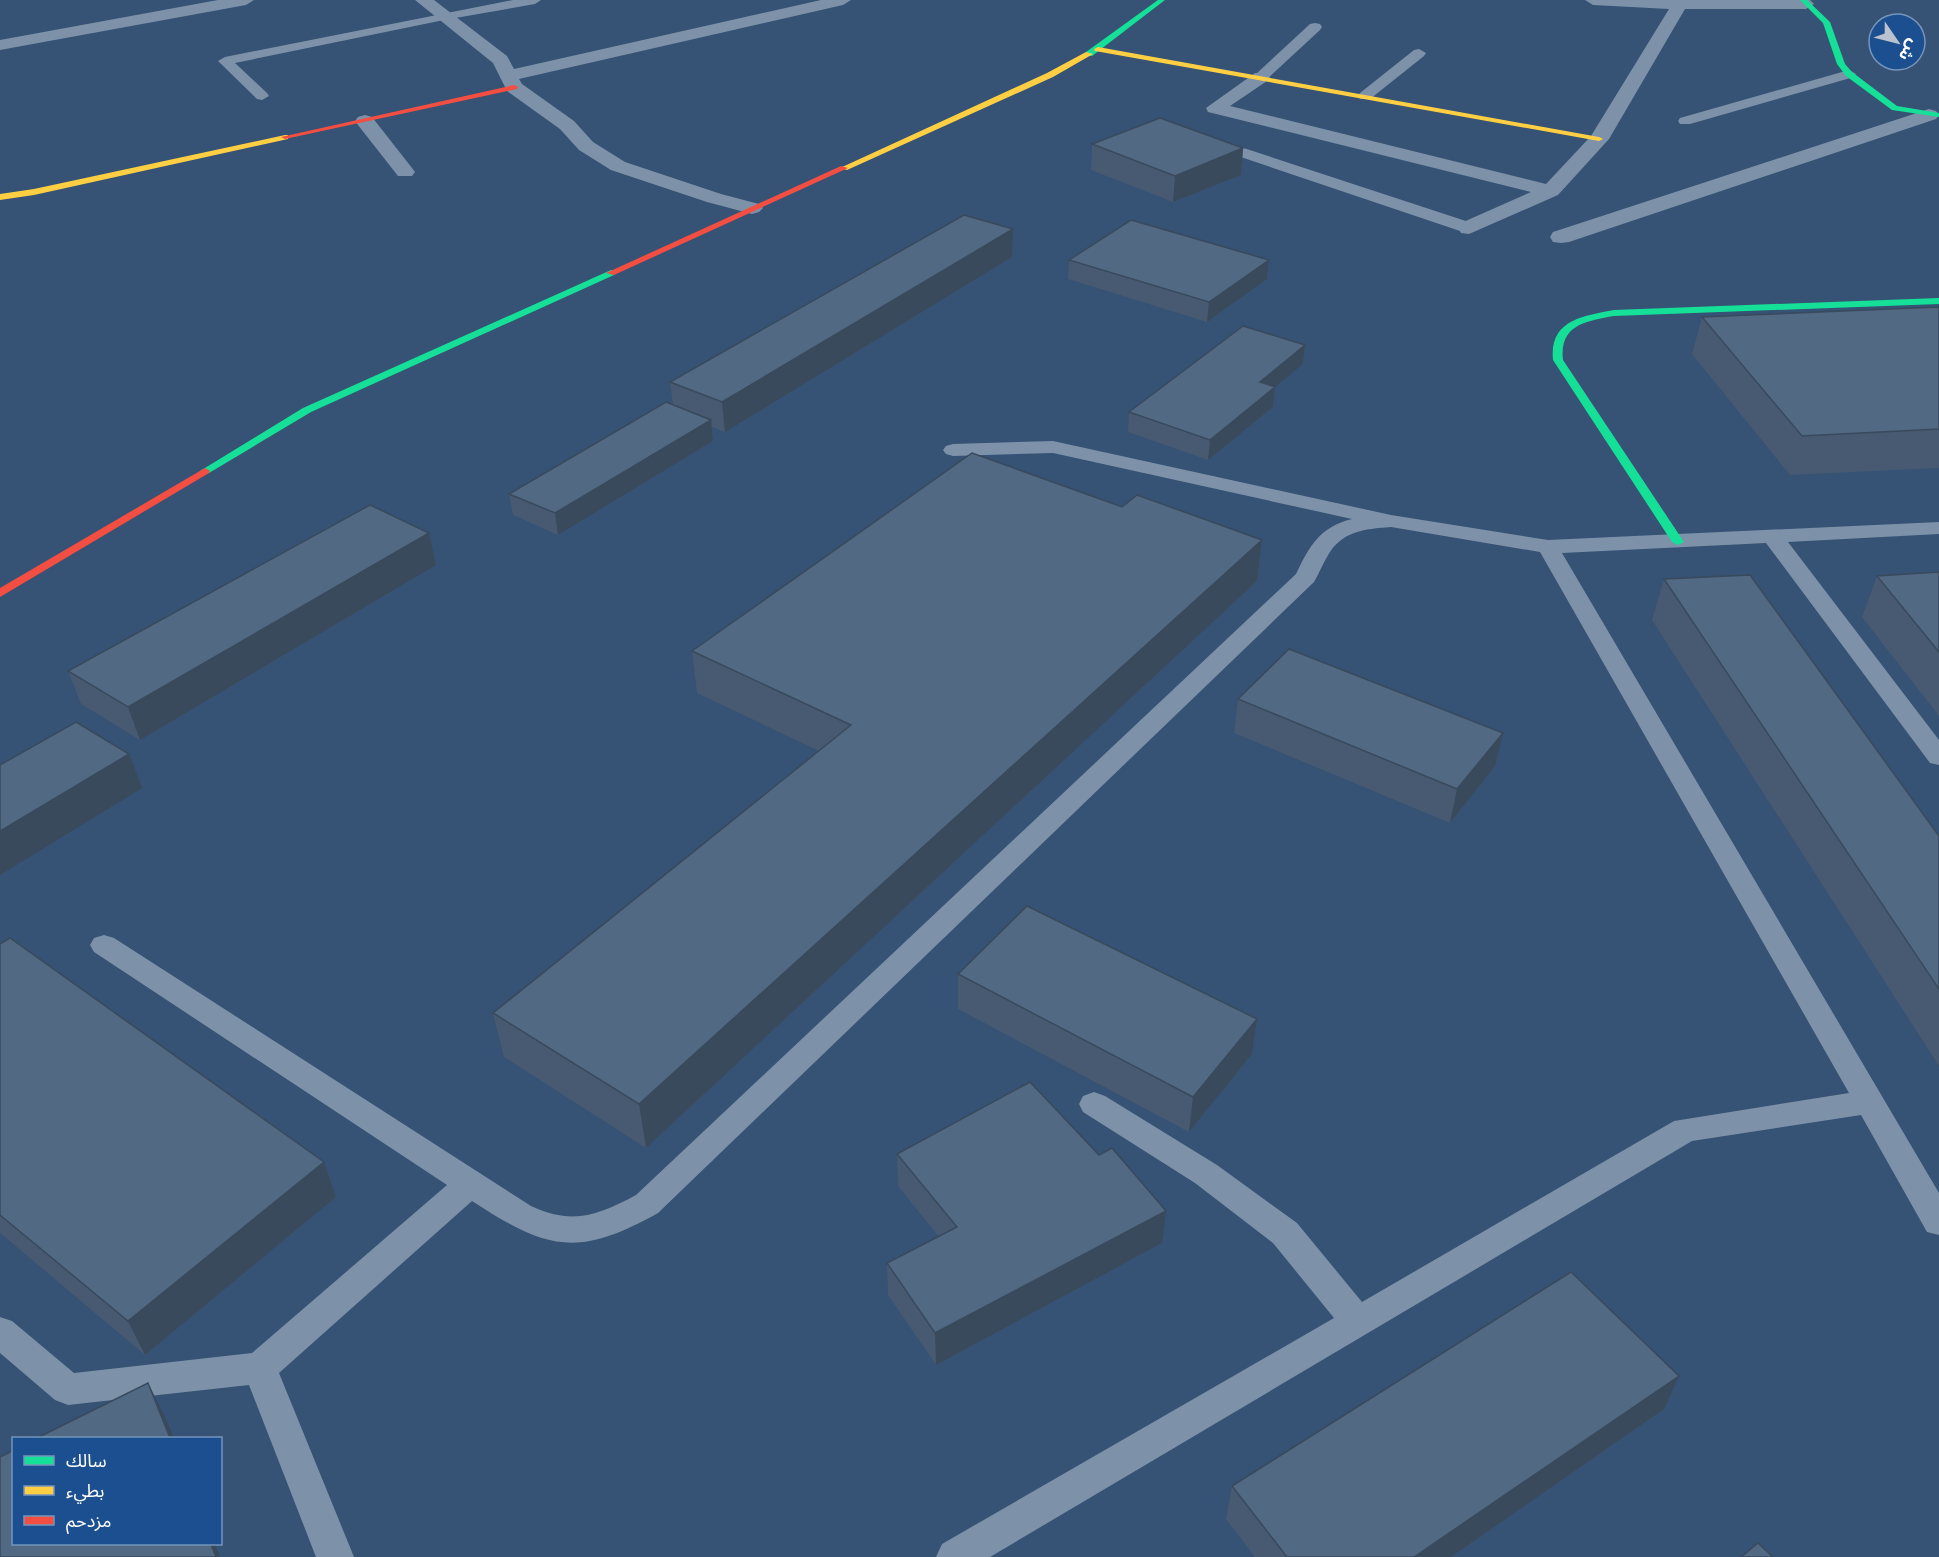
<svg xmlns="http://www.w3.org/2000/svg" width="1939" height="1557" font-family="'Work Sans','Noto Sans Arabic',sans-serif">
<style>
.lines{fill:none;stroke-linecap:round;stroke-linejoin:round}
.lane{fill:#7d92a8;fill-rule:evenodd}
.street{fill:#7d92a8;fill-rule:evenodd}
.fast{fill:#16e098;fill-rule:evenodd}
.slow{fill:#ffcf43;fill-rule:evenodd}
.jam{fill:#f24e42;fill-rule:evenodd}
.wall{fill:#475a72}
.shaded-wall{fill:#394a5c}
.building{fill:#526984;stroke:#394a5c;stroke-width:1.5}
</style>
<rect width="100%" height="100%" fill="#365274"/>
<g class="lines">
<g class="lane">
<polygon points="513,0 541,0 535,4 444,20 235,63 267,93 269,96 262,100 257,99 218,61 225,57"/>
<polygon points="1315,23 1320,24 1322,27 1320,30 1266,80 1256,80 1254,77 1256,74 1310,24"/>
<polygon points="1419,49 1426,53 1424,56 1370,99 1360,99 1358,96 1360,93 1414,50"/>
<polygon points="1849,70 1856,74 1854,77 1690,124 1680,124 1678,121 1680,118"/>
<polygon points="1210,137 1475,224 1477,228 1469,233 1463,232 1205,145 1202,142 1205,139"/>
<path d="M1053 441 1391 515 1548 540 1939 522V534L1788 542 1939 740V765L1930 763 1766 543 1562 553 1939 1193V1235L1927 1232 1861 1115 1692 1141 990 1557H936L942 1544 1334 1318 1273 1243 1195 1183 1083 1112 1079 1104 1083 1096 1094 1092 1105 1096 1217 1165 1297 1223 1362 1302 1674 1121 1849 1093 1540 552 1391 527C1364 529 1341 531 1327 557 1322 565 1319 574 1314 582L658 1213C578 1258 547 1250 472 1201L279 1373 354 1557H316L249 1385 68 1405 55 1400 0 1353V1317L12 1321 74 1373 252 1353 447 1185 94 952 90 945 94 938 104 935 114 938 531 1206C572 1225 597 1216 636 1195L1296 574C1310 545 1320 527 1352 519L1053 453 953 456 946 454 943 450 946 446 953 444Z"/>
</g>
<g class="street">
<polygon points="218,0 254,0 246,5 0,50 0,40"/>
<polygon points="415,0 434,0 507,56 514,69 821,0 851,0 843,5 519,79 522,84 574,121 593,142 625,162 721,194 759,204 763,208 759,212 752,214 707,202 611,170 579,150 560,129 507,91 493,63"/>
<polygon points="1585,0 1810,0 1814,4 1806,9 1685,9 1609,139 1558,195 1469,234 1461,233 1458,228 1461,223 1531,192 1208,112 1206,108 1255,73 1267,73 1270,77 1267,81 1230,106 1546,184 1591,136 1669,9 1593,5"/>
<polygon points="1929,109 1936,111 1939,115 1936,119 1569,242 1561,243 1553,242 1550,237 1553,232"/>
<polygon points="365,115 372,117 412,168 415,172 412,176 398,176 358,125 355,121 358,117"/>
</g>
<g class="fast">
<polygon points="1158,0 1165,0 1092,56 1086,56 1086,52"/>
<polygon points="1800,0 1807,0 1830,22 1845,64 1852,72 1897,106 1939,113 1939,117 1892,110 1846,76 1837,64 1823,23"/>
<polygon points="611,270 614,271 614,275 311,412 209,473 205,474 200,471 303,408"/>
<path d="M1939 298V304L1614 316C1586 321 1559 325 1563 360L1684 542 1678 545 1672 542 1553 360C1549 320 1583 316 1614 310Z"/>
</g>
<g class="slow">
<polygon points="1098,47 1599,137 1603,139 1599,141 1095,51 1094,49"/>
<polygon points="1086,52 1093,54 1053,77 847,170 840,168 1047,73"/>
<polygon points="285,135 288,135 288,139 34,195 0,200 0,194 34,189"/>
</g>
<g class="jam">
<polygon points="514,85 518,87 517,89 285,139 281,137"/>
<polygon points="841,166 848,168 614,275 606,273"/>
<polygon points="205,468 210,471 209,473 0,597 0,588"/>
</g>
</g>
<g class="wall">
<polygon points="1092,144 1243,148 1241,175 1173,202 1091,170"/>
<polygon points="1013,229 1012,257 725,432 712,427 713,441 558,535 513,515 509,494 673,405 670,382"/>
<polygon points="1069,260 1269,260 1267,279 1207,322 1068,279"/>
<polygon points="1939,307 1939,468 1790,475 1692,354 1702,317"/>
<polygon points="1305,345 1303,364 1275,387 1273,407 1208,460 1128,432 1129,412"/>
<polygon points="1122,507 1262,540 1257,581 646,1148 504,1057 493,1013 819,751 697,693 692,651"/>
<polygon points="429,533 436,565 140,740 81,704 68,671"/>
<polygon points="1939,572 1939,716 1862,617 1877,576"/>
<polygon points="1664,579 1939,836 1939,1066 1652,620"/>
<polygon points="1238,699 1495,766 1450,823 1234,733"/>
<polygon points="0,944 324,1162 336,1197 145,1355 0,1233"/>
<polygon points="958,974 1257,1019 1252,1054 1189,1132 958,1009"/>
<polygon points="897,1154 1162,1243 936,1365 888,1295 887,1263 939,1237 898,1186"/>
<polygon points="1664,1409 1451,1557 1255,1557 1226,1519 1232,1486"/>
</g>
<g class="shaded-wall">
<polygon points="1243,148 1241,175 1173,202 1175,176"/>
<polygon points="1013,229 1012,257 725,432 722,402"/>
<polygon points="1269,260 1267,279 1207,322 1209,302"/>
<polygon points="1305,345 1303,364 1275,387 1273,407 1208,460 1210,440 1260,382"/>
<polygon points="711,420 713,441 558,535 555,513"/>
<polygon points="429,533 436,565 140,740 128,707"/>
<polygon points="1262,540 1257,581 646,1148 639,1104"/>
<polygon points="1503,733 1495,766 1450,823 1457,789"/>
<polygon points="129,754 142,788 0,875 0,831"/>
<polygon points="1257,1019 1252,1054 1189,1132 1193,1097"/>
<polygon points="324,1162 336,1197 145,1355 128,1321"/>
<polygon points="1166,1211 1162,1243 936,1365 935,1333"/>
<polygon points="1679,1376 1664,1409 1451,1557 1414,1557"/>
<polygon points="148,1383 165,1417 174,1438 170,1438"/>
<polygon points="211,1544 215,1544 220,1557 216,1557"/>
</g>
<g class="building">
<polygon points="1160,118 1243,148 1175,176 1092,144"/>
<polygon points="964,215 1013,229 722,402 670,382"/>
<polygon points="1131,220 1269,260 1209,302 1069,260"/>
<polygon points="1939,307 1939,429 1802,436 1702,317"/>
<polygon points="1243,326 1305,345 1260,382 1275,387 1210,440 1129,412"/>
<polygon points="666,402 711,420 555,513 509,494"/>
<polygon points="972,453 1122,507 1137,495 1262,540 639,1104 493,1013 851,725 692,651"/>
<polygon points="370,505 429,533 128,707 68,671"/>
<polygon points="1939,572 1939,652 1877,576"/>
<polygon points="1750,575 1939,836 1939,989 1664,579"/>
<polygon points="1289,649 1503,733 1457,789 1238,699"/>
<polygon points="76,722 129,754 0,831 0,765"/>
<polygon points="1027,906 1257,1019 1193,1097 958,974"/>
<polygon points="10,938 324,1162 128,1321 0,1215 0,944"/>
<polygon points="1030,1082 1099,1155 1112,1148 1166,1211 935,1333 887,1263 957,1227 897,1154"/>
<polygon points="1571,1272 1679,1376 1414,1557 1287,1557 1232,1486"/>
<polygon points="148,1383 170,1438 37,1438"/>
<polygon points="14,1450 14,1544 211,1544 216,1557 0,1557 0,1457"/>
<polygon points="1758,1543 1773,1557 1741,1557"/>
</g>
<rect x="12" y="1437" width="210" height="108" fill="#1b4f8f" stroke="#7695bc" stroke-width="1.5"/>
<rect x="24" y="1456" width="30" height="9" fill="#16e098" stroke="#7695bc" stroke-width="1.5"/>
<text x="66" y="1467" font-size="18" fill="#ffffff">سالك</text>
<rect x="24" y="1486" width="30" height="9" fill="#ffcf43" stroke="#7695bc" stroke-width="1.5"/>
<text x="66" y="1497" font-size="18" fill="#ffffff">بطيء</text>
<rect x="24" y="1516" width="30" height="9" fill="#f24e42" stroke="#7695bc" stroke-width="1.5"/>
<text x="66" y="1527" font-size="18" fill="#ffffff">مزدحم</text>
<g transform="translate(1897 42) rotate(125)"><circle r="28" fill="#1b4f8f" stroke="#7695bc" stroke-width="1.5"/>
<path d="M0-4.5L10 22L0 15L-10 22Z" fill="#b9c2ce"/>
<text y="-9" font-size="16" font-weight="bold" text-anchor="middle" fill="#ffffff">ش</text>
</g>
</svg>
